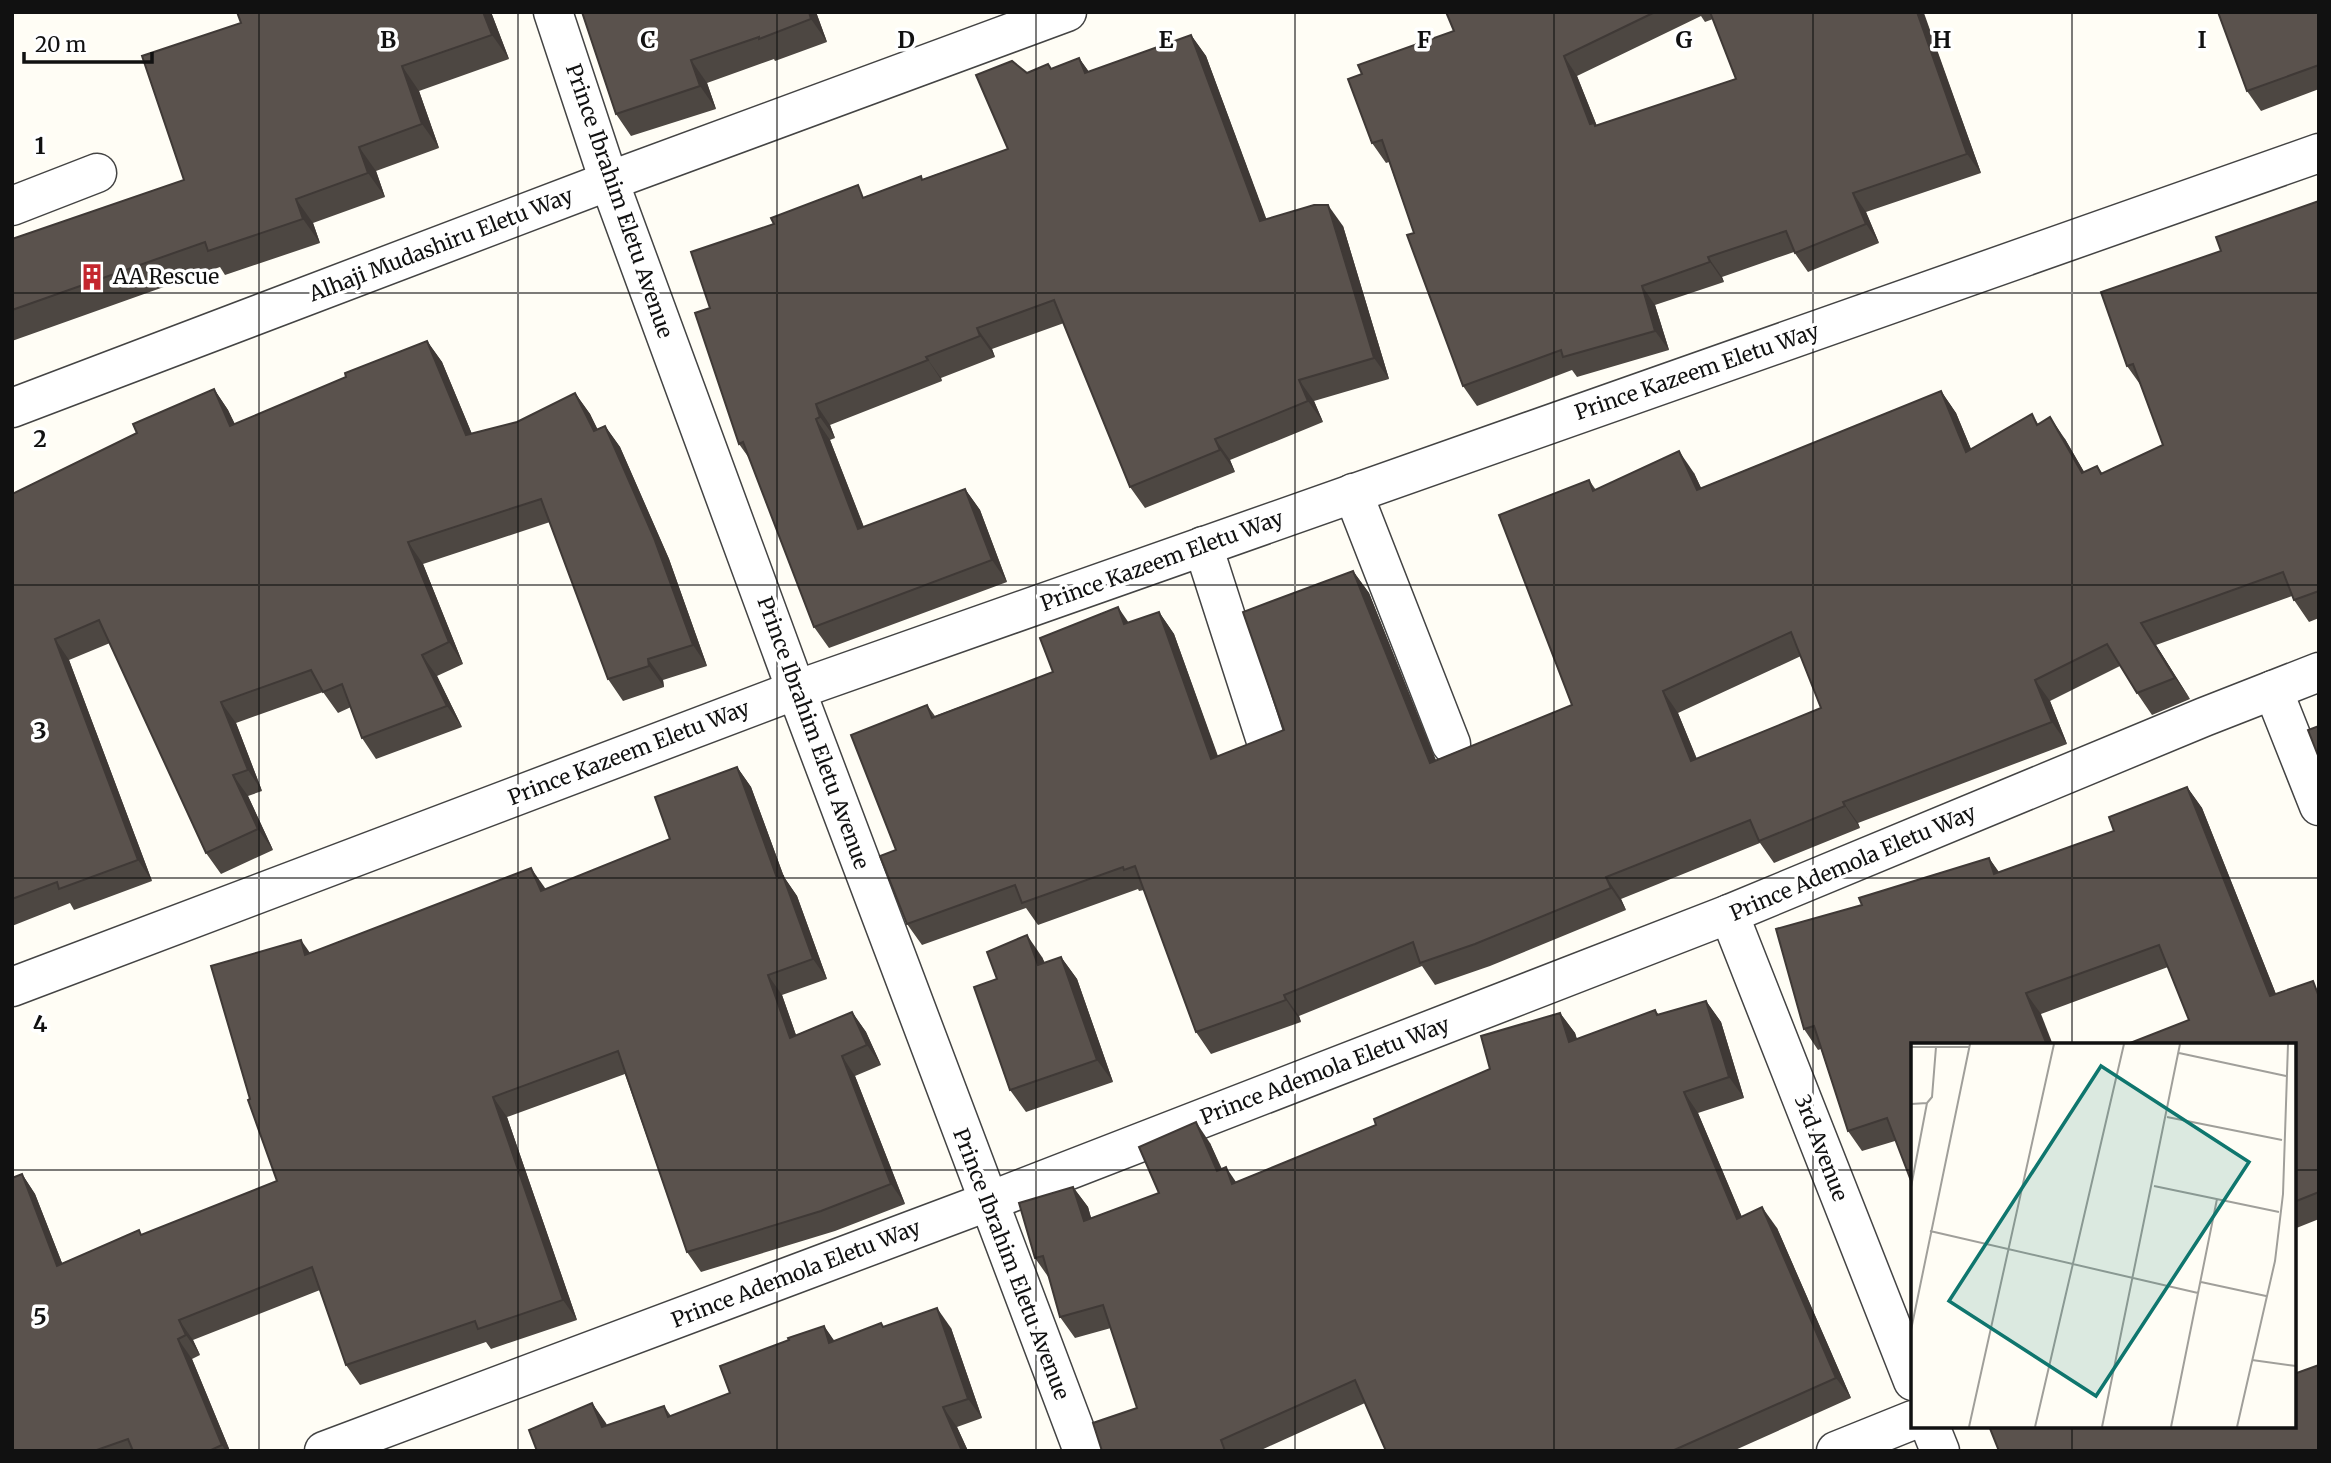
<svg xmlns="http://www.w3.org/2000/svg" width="2331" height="1463" font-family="Merriweather,serif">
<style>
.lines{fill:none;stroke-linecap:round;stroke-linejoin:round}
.minor-casing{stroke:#444;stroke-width:41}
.minor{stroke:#fff;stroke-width:38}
.wall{fill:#4d4742;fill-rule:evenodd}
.shaded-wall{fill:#3f3936}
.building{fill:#5a524d;stroke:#3f3936;stroke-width:2;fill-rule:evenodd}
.grid{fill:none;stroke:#111;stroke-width:2;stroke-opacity:0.55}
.labels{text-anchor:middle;stroke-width:7;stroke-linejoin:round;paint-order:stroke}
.street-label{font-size:21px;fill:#111;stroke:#fff}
.poi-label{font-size:21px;fill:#111;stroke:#fff;text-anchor:start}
.inset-road{fill:none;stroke:#a09f9a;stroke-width:2}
.view{fill:#0f766e;fill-opacity:0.15;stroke:#0f766e;stroke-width:3.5}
.inset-edge{fill:none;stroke:#111;stroke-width:3.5}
.grid-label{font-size:23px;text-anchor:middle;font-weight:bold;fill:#111;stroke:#fff;stroke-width:7;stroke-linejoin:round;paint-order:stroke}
</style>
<rect width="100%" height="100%" fill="#fffdf5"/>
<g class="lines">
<defs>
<g id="minor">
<polyline points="553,12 609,181 796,690 1083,1451"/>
<polyline points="12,206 97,173"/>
<polyline points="12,408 609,181 1067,12"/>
<polyline points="1353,493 1451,744"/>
<polyline points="1203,546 1265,738"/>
<polyline points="2273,690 2319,806"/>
<polyline points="1729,914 1913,1381"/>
<polyline points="12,987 796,690 2319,153"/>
<polyline points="1930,1426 1940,1451"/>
<polyline points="324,1451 987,1202 1729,914 2204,717 2319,672"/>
<polyline points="1836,1451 1913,1420"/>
</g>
</defs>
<use href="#minor" class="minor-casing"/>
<use href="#minor" class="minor"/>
</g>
<g class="wall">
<polygon points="491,12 509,59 419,91 439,148 376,171 385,197 313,223 320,243 225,275 220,267 12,341 12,239 184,180"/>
<polygon points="582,12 816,12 827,42 775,61 774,59 707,83 716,109 631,136 616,114"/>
<path d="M1446 12H1928L1924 13 1981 173 1866 212 1879 243 1808 272 1794 252 1722 277 1724 282 1655 305 1669 350 1577 377 1572 370 1477 406 1463 386 1414 233 1389 162 1386 163 1372 143 1362 74 1454 31ZM1701 16 1705 22 1713 19 1736 79 1597 126 1577 76Z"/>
<polygon points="2319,12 2319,89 2261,111 2247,91"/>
<polygon points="1191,35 1206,56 1266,219 1343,226 1389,379 1314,401 1323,422 1230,460 1235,472 1145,508 1130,487 1064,323 992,349 995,357 941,378 942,381 830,425 835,438 830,440 864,527 965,489 980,510 1007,582 829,648 814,627 749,458 739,444 710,308 866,196 923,179 1008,149 1027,73 1048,64 1052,69 1079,58 1089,72"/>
<path d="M2319 201V618L2309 622 2294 600 2292 596 2156 645 2190 699 2152 715 2137 693 2120 666 2050 701 2067 744 1858 823 1860 828 1774 863 1760 843 1621 899 1626 910 1490 966 1435 985 1422 966 1299 1016 1301 1022 1211 1054 1196 1032 1144 890 1139 891 1138 889 1038 925 1026 908 922 945 907 924 896 850 927 705 935 716 1053 672 1129 623 1159 612 1174 634 1218 756 1284 730 1353 571 1369 593 1436 760 1572 705 1589 480 1596 490 1694 473 1701 488 1941 391 1956 413 1971 449 2032 414 2038 424 2065 439 2084 472 2097 466 2103 474 2163 445 2142 387 2127 366 2221 251ZM1801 656 1821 708 1697 759 1678 713Z"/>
<polygon points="427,341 442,362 472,434 517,422 575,393 590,414 597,429 605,426 620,447 669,559 707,666 663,680 664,687 623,701 608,679 550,522 423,564 463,664 437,676 462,727 376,759 362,738 351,707 338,713 323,692 236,723 262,791 248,796 273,850 221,874 206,853 110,643 69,660 152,881 74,910 70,903 12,926 12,494 137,433 214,389 228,410 235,424 346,377"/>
<polygon points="737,767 751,787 784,877 797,896 827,979 782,995 796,1035 852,1012 866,1032 881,1065 855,1076 905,1204 835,1231 701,1272 687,1252 625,1074 507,1117 577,1320 491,1349 486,1342 360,1385 346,1365 320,1290 193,1340 200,1355 192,1359 230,1451 12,1451 22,1174 35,1194 62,1263 142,1235 277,1181 250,1099 310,953 546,889 670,839"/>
<polygon points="2187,787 2202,808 2276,994 2319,989 2319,1219 2294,1229 2294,1045 2189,1020 2168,967 2041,1014 1895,1141 1862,1151 1848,1131 1821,1049 1818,1050 1804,1029 1862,905 1989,858 1999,872 2114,831"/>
<polygon points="1042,957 1045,963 1061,957 1077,979 1113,1082 1026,1112 1010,1090 997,979"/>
<polygon points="1706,1001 1721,1022 1744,1098 1698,1113 1742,1217 1777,1228 1851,1398 1733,1451 1386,1451 1365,1403 1259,1451 1102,1451 1137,1408 1111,1328 1075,1338 1060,1317 1049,1278 1035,1258 1073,1187 1088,1207 1091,1218 1159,1193 1210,1143 1222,1169 1236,1182 1376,1125 1490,1069 1560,1013 1575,1033 1577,1039 1655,1010 1659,1015"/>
<polygon points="824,1326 834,1341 884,1326 951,1328 982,1418 957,1427 968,1451 537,1451 592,1403 607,1426 664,1406 671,1416 730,1393 789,1340"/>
</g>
<g class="shaded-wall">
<polygon points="483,12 491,12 509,59 492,35"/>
<polygon points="809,12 816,12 827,42 811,19"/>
<polygon points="1917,12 1923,12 1981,173 1967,154"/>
<polygon points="1191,35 1206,56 1275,242 1260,221"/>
<polygon points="1564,56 1577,76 1598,129 1590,124"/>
<polygon points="1079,58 1094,79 1085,73"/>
<polygon points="691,60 707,83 716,109 700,86"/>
<polygon points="402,66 419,91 439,148 422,124"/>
<polygon points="359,147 376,171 385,197 368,173"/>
<polygon points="1853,193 1866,212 1879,243 1866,224"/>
<polygon points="296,199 313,223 320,243 303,219"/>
<polygon points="1328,205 1343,226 1389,379 1374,358"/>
<polygon points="1708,257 1722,277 1724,282 1710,262"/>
<polygon points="1642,286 1655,305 1669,350 1655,331"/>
<polygon points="977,328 992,349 995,357 980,336"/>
<polygon points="427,341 442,362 481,456 466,435"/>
<polygon points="926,357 941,378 942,381"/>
<polygon points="1299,380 1314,401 1323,422 1308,401"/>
<polygon points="214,389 228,410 245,447 230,426"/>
<polygon points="1941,391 1956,413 1981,473 1966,452"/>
<polygon points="575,393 590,414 609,452 594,431"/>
<polygon points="816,404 830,425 835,438 820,417"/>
<polygon points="2050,417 2065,439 2097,494 2082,473"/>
<polygon points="816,419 830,440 873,551 858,529"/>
<polygon points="605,426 620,447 669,559 707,666 693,645"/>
<polygon points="1215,439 1230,460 1235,472 1220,450"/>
<polygon points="1679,451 1694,473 1712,511 1697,490"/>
<polygon points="965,489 980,510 1007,582 992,560"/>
<polygon points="408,542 423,564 463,664 449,642"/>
<polygon points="1353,571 1369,593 1445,784 1430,763"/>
<polygon points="1118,607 1133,629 1124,624"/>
<polygon points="1159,612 1174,634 1226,780 1211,759"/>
<polygon points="2141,623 2156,645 2190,699 2175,678"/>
<polygon points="55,639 69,660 152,881 138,860"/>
<polygon points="422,655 437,676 462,727 447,706"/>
<polygon points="648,659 663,680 664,687 649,666"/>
<polygon points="2035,680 2050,701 2067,744 2052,722"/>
<polygon points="1663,691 1678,713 1706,782 1691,761"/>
<polygon points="221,702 236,723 262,791 248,770"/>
<polygon points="737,767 751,787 784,877 797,896 827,979 813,959 777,878"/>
<polygon points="233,775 248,796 273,850 258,829"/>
<polygon points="2187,787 2202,808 2285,1017 2270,996"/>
<polygon points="1843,802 1858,823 1860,828 1845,806"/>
<polygon points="1989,858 2003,879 1994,874"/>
<polygon points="531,868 545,888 555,911 541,891"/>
<polygon points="1606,877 1621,899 1626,910 1611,888"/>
<polygon points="1027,935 1042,957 1054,987 1038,965"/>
<polygon points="301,940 315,960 305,955"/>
<polygon points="1061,957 1077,979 1113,1082 1097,1060"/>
<polygon points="768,975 782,995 804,1058 790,1038"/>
<polygon points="2026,993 2041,1014 2053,1045 2047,1045"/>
<polygon points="1284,995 1299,1016 1301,1022 1286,1000"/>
<polygon points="1706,1001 1721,1022 1744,1098 1729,1077"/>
<polygon points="852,1012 866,1032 881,1065 867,1045"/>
<polygon points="1560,1013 1575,1033 1584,1063 1569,1042"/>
<polygon points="842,1056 855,1076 905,1204 891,1184"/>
<polygon points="1684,1092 1698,1113 1751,1239 1737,1219"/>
<polygon points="493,1097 507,1117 577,1320 563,1300"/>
<polygon points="1196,1122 1210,1143 1231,1191 1217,1171"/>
<polygon points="1226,1167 1240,1188 1232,1184"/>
<polygon points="22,1174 35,1194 71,1286 57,1266"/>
<polygon points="1073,1187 1088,1207 1098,1242 1084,1221"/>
<polygon points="1762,1207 1777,1228 1851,1398 1836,1378"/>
<polygon points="937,1308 951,1328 982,1418 968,1399"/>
<polygon points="179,1320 193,1340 200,1355 186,1335"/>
<polygon points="824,1326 838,1346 829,1343"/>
<polygon points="178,1339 192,1359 230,1451 226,1451 222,1445"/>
<polygon points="592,1403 606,1423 616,1447 602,1427"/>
<polygon points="943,1407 957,1427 968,1451 962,1451"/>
</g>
<g class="building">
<polygon points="237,12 483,12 492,35 402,66 422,124 359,147 368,173 296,199 303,219 208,251 205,242 12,310 12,239 184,180 142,56 241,23"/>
<polygon points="582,12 809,12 811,19 759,39 759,37 691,60 700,86 616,114"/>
<polygon points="1446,12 1655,12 1564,56 1590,124 1594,123 1595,126 1736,79 1710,12 1917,12 1967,154 1853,193 1866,224 1795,253 1786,231 1708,257 1710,262 1642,286 1655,331 1563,357 1561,350 1463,386 1407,235 1414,233 1382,140 1372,143 1348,79 1362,74 1358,65 1454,31"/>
<polygon points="2218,12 2319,12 2319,59 2318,60 2319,65 2247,91"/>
<polygon points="1191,35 1260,221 1314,205 1328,205 1374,358 1299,380 1308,401 1215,439 1220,450 1130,487 1054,300 977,328 980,336 926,357 928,360 816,404 820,417 816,419 858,529 965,489 992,560 814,627 743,442 739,444 695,313 710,308 691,252 774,224 771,218 858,185 863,198 921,176 922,180 1008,149 976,75 1012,61 1027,73 1048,64 1051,69 1079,58 1085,73"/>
<path d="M2319 201V591L2294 600 2283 572 2141 623 2175 678 2137 693 2107 644 2035 680 2052 722 1843 802 1845 806 1759 841 1750 820 1606 877 1611 888 1475 944 1420 963 1413 942 1284 995 1286 1000 1196 1032 1135 866 1124 870 1123 867 1022 903 1015 885 907 924 880 856 896 850 851 735 927 705 932 718 1053 672 1040 638 1118 607 1124 624 1159 612 1211 759 1284 730 1243 612 1353 571 1430 763 1572 705 1499 515 1589 480 1593 491 1679 451 1697 490 1941 391 1966 452 2032 414 2037 425 2050 417 2082 473 2097 466 2101 474 2163 445 2133 364 2127 366 2101 292 2221 251 2216 237ZM1791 632 1821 708 1691 761 1663 691Z"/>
<polygon points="427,341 466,435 517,422 575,393 594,431 605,426 654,538 693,645 648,659 649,666 608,679 541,499 408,542 449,642 422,655 447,706 362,738 342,684 323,692 311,670 221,702 248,770 233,775 258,829 206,853 99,620 55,639 138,860 59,889 57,882 12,899 12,494 137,433 133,424 214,389 230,426 346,377 345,373"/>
<polygon points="2319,726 2319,758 2308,730"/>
<polygon points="737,767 777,878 783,876 813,959 768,975 790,1038 852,1012 867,1045 842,1056 891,1184 821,1211 687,1252 618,1051 493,1097 563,1300 478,1329 475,1321 346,1365 312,1267 179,1320 186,1335 178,1339 222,1445 209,1451 133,1451 128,1439 94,1451 12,1451 12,1178 22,1174 57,1266 139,1230 141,1235 277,1181 248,1100 250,1099 211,966 301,940 305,955 531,868 541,891 670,839 655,797"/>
<polygon points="2187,787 2270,996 2313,981 2319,997 2319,1192 2294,1202 2294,1045 2125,1045 2189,1020 2159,945 2026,993 2047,1045 1913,1045 1913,1186 1887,1118 1848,1131 1814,1026 1804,1029 1776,929 1862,905 1859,898 1989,858 1994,874 2114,831 2109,817"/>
<polygon points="1027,935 1038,965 1061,957 1097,1060 1010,1090 974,987 997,979 987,952"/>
<polygon points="1706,1001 1729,1077 1684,1092 1737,1219 1762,1207 1836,1378 1672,1451 1386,1451 1355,1380 1221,1440 1225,1451 1102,1451 1093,1423 1137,1408 1103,1305 1060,1317 1043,1256 1035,1258 1019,1203 1073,1187 1084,1221 1159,1193 1139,1147 1196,1122 1217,1171 1226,1167 1232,1184 1376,1125 1374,1119 1490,1069 1481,1036 1560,1013 1569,1042 1655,1010 1657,1015"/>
<polygon points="937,1308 968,1399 943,1407 962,1451 537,1451 529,1430 592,1403 602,1427 664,1406 668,1417 730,1393 720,1366 789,1340 788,1338 824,1326 829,1343 881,1323 883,1327"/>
<polygon points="2319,1365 2319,1451 1999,1451 1989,1426 2294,1426 2294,1374"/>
</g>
<path class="grid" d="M259 12V1451M518 12V1451M777 12V1451M1036 12V1451M1295 12V1451M1554 12V1451M1813 12V1451M2072 12V1045M12 293H2319M12 585H2319M12 878H2319M12 1170H1913M2294 1170H2319M2072 1426V1451"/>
<defs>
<symbol id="building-bare" viewBox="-9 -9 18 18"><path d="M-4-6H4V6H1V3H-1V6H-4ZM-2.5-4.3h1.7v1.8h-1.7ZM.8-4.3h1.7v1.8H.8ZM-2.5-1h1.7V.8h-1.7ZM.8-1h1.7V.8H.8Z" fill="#c4262e" stroke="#fff" stroke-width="2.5" paint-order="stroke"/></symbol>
</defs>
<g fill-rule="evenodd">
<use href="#building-bare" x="73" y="258" width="38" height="38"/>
</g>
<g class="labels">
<g class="street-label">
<text transform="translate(619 201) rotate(71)" y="7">Prince Ibrahim Eletu Avenue</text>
<text transform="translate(441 245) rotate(-21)" y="7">Alhaji Mudashiru Eletu Way</text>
<text transform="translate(1697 372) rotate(-19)" y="7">Prince Kazeem Eletu Way</text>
<text transform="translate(1162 561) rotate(-20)" y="7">Prince Kazeem Eletu Way</text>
<text transform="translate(813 733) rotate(70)" y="7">Prince Ibrahim Eletu Avenue</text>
<text transform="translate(629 753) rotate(-21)" y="7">Prince Kazeem Eletu Way</text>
<text transform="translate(1853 863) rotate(-23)" y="7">Prince Ademola Eletu Way</text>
<text transform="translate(1325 1071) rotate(-21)" y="7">Prince Ademola Eletu Way</text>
<text transform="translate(1821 1148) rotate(69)" y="7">3rd Avenue</text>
<text transform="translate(1011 1264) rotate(69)" y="7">Prince Ibrahim Eletu Avenue</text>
<text transform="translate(796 1274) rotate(-21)" y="7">Prince Ademola Eletu Way</text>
</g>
<g class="poi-label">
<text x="113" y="284">AA Rescue</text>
</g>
</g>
<g transform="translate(1911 1043)">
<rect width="385" height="385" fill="#fffdf5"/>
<path class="inset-road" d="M0 4H59M268 10 375 33M0 61 16 60 21 54 25 4M256 74 371 97M243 143 368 169M0 144 16 60M19 188 287 250M290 239 355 253M0 287 59 1M341 317 385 323M58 384 143 1M124 384 213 1M191 384 269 1M260 384 306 156M326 384 364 218 372 151 377 1"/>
<path class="view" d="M190 23 338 119 185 353 38 258Z"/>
<rect width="385" height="385" class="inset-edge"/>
</g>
<g class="grid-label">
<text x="388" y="48">B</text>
<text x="648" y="48">C</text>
<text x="906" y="48">D</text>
<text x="1166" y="48">E</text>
<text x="1424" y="48">F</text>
<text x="1684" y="48">G</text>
<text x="1942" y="48">H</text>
<text x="2202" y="48">I</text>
<text x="40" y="154">1</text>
<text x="40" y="447">2</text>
<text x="40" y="739">3</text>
<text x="40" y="1032">4</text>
<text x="40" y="1325">5</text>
</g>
<rect width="2331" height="1463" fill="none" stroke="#111111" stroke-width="28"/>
<path d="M24 52v10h128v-10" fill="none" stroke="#111111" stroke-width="3.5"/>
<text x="35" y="52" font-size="21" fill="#111111" stroke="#ffffff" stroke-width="5" paint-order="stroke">20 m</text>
</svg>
